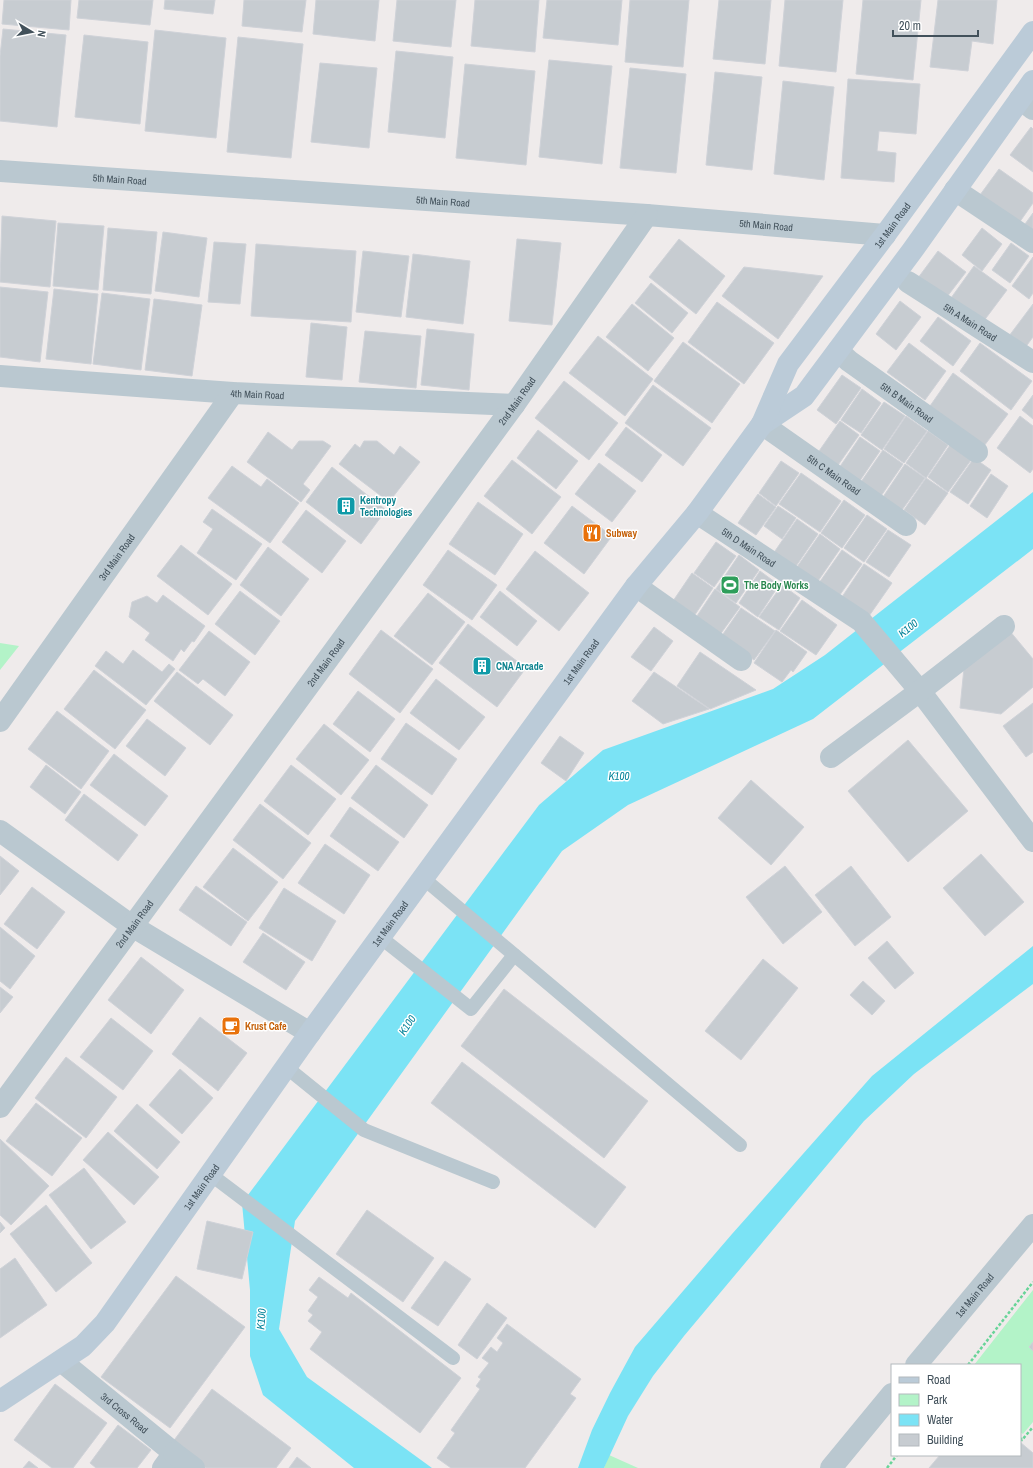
<svg xmlns="http://www.w3.org/2000/svg" width="1033" height="1468" font-family="'Archivo Narrow',sans-serif">
<style>
.green{fill:#b3f3c8}
.water{fill:#7be3f5}
.building{fill:#c7ccd1;stroke:#cfd2d8}
.lines{fill:none;stroke-linecap:round;stroke-linejoin:round}
.path{stroke:#68d498;stroke-width:2.5;stroke-dasharray:3 2;stroke-linecap:butt}
.lane{stroke:#bac8d0;stroke-width:14}
.street{stroke:#bac8d0;stroke-width:22}
.secondary{stroke:#bbcbd8;stroke-width:22}
.labels{text-anchor:middle;stroke-width:3;stroke-linejoin:round;paint-order:stroke}
.street-label{font-size:10px;fill:#42515b;stroke:#fff}
.culture-label{font-size:10px;font-weight:bold;fill:#0d838f;stroke:#fff;text-anchor:start}
.food-label{font-size:10px;font-weight:bold;fill:#c56008;stroke:#fff;text-anchor:start}
.leisure-label{font-size:10px;font-weight:bold;fill:#27864d;stroke:#fff;text-anchor:start}
.water-label{font-size:11px;font-style:italic;fill:#038298;stroke:#fff}
</style>
<rect width="100%" height="100%" fill="#efebeb"/>
<g class="green">
<polygon points="0,643 19,646 0,670"/>
<polygon points="1033,1290 1033,1422 1023,1434 1020,1432 1020,1365 974,1365"/>
<polygon points="609,1455 638,1468 604,1468"/>
</g>
<g class="water">
<polygon points="1033,492 1033,549 813,719 628,805 562,851 295,1221 279,1329 307,1377 432,1468 354,1468 263,1395 250,1356 250,1290 242,1203 539,805 603,750 773,689 825,655"/>
<polygon points="1033,946 1033,984 914,1074 864,1121 684,1336 653,1376 628,1416 604,1468 578,1468 592,1430 610,1393 635,1347 732,1234 872,1076"/>
</g>
<g class="building">
<polygon points="4,0 71,0 69,30 2,24"/>
<polygon points="79,0 153,0 150,25 77,18"/>
<polygon points="165,0 215,0 213,14 164,9"/>
<polygon points="244,0 306,0 302,32 242,26"/>
<polygon points="316,0 379,0 375,41 313,34"/>
<polygon points="397,0 456,0 451,47 393,41"/>
<polygon points="475,0 539,0 535,52 471,46"/>
<polygon points="547,0 622,0 618,45 543,38"/>
<polygon points="630,0 689,0 683,67 625,62"/>
<polygon points="719,0 771,0 765,64 713,59"/>
<polygon points="785,0 843,0 836,72 779,66"/>
<polygon points="863,0 921,0 913,80 856,74"/>
<polygon points="938,0 997,0 993,44 972,41 968,71 930,67"/>
<polygon points="3,29 66,35 57,127 0,121 0,56"/>
<polygon points="155,30 226,38 216,138 145,131"/>
<polygon points="84,35 148,42 140,124 75,117"/>
<polygon points="238,37 303,44 291,158 227,152"/>
<polygon points="396,51 453,57 445,138 388,132"/>
<polygon points="549,60 612,66 602,164 539,157"/>
<polygon points="320,63 377,68 369,148 311,142"/>
<polygon points="465,64 535,71 526,165 456,158"/>
<polygon points="630,68 686,74 676,173 620,168"/>
<polygon points="715,72 762,77 752,170 706,165"/>
<polygon points="848,79 920,84 916,134 879,131 877,151 896,153 894,182 841,178"/>
<polygon points="783,81 834,87 824,180 774,174"/>
<polygon points="1031,127 1033,129 1033,172 1010,155"/>
<polygon points="999,169 1033,193 1033,203 1019,223 980,195"/>
<polygon points="1033,213 1033,230 1025,224"/>
<polygon points="2,216 56,221 50,287 0,282"/>
<polygon points="58,223 104,226 98,290 53,286"/>
<polygon points="108,228 157,232 151,294 103,290"/>
<polygon points="982,228 1002,244 982,271 962,255"/>
<polygon points="163,232 207,238 199,297 155,291"/>
<polygon points="517,239 561,243 552,325 509,321"/>
<polygon points="679,239 725,276 696,314 649,277"/>
<polygon points="214,242 246,244 240,304 208,302"/>
<polygon points="1011,243 1029,256 1010,283 992,270"/>
<polygon points="256,244 356,251 351,322 251,316"/>
<polygon points="363,251 409,256 401,317 356,312"/>
<polygon points="938,251 966,272 943,302 915,282"/>
<polygon points="413,254 470,261 463,324 406,317"/>
<polygon points="1033,257 1033,293 1029,299 1012,286"/>
<polygon points="974,266 1007,290 983,322 951,298"/>
<polygon points="744,267 823,276 778,339 722,296"/>
<polygon points="651,283 688,313 672,333 635,303"/>
<polygon points="0,287 48,292 40,362 0,357"/>
<polygon points="54,289 98,294 91,364 46,359"/>
<polygon points="102,293 150,299 141,370 93,364"/>
<polygon points="154,299 202,305 192,376 145,370"/>
<polygon points="900,301 921,317 896,350 876,334"/>
<polygon points="717,302 774,343 744,384 688,342"/>
<polygon points="632,304 674,338 648,371 606,337"/>
<polygon points="1033,304 1033,337 1022,352 1006,340"/>
<polygon points="938,317 971,341 953,366 920,341"/>
<polygon points="311,323 347,327 342,380 306,377"/>
<polygon points="427,329 474,334 469,390 421,385"/>
<polygon points="365,331 421,336 416,388 359,382"/>
<polygon points="598,336 653,379 625,416 569,373"/>
<polygon points="683,342 740,384 712,423 654,381"/>
<polygon points="909,343 946,371 925,400 887,372"/>
<polygon points="980,343 1032,381 1011,410 960,371"/>
<polygon points="953,373 1008,414 984,446 930,406"/>
<polygon points="842,375 861,388 836,424 817,410"/>
<polygon points="564,381 618,423 589,460 535,418"/>
<polygon points="653,385 711,428 683,466 625,423"/>
<polygon points="862,389 881,403 861,433 841,420"/>
<polygon points="1033,395 1033,419 1022,410"/>
<polygon points="884,402 905,416 882,450 861,435"/>
<polygon points="906,416 927,431 904,463 884,449"/>
<polygon points="1020,416 1033,426 1033,469 1030,473 997,448"/>
<polygon points="840,421 859,435 836,468 817,454"/>
<polygon points="626,427 662,455 642,482 605,455"/>
<polygon points="538,430 578,461 556,489 517,458"/>
<polygon points="928,431 948,445 926,478 906,463"/>
<polygon points="268,432 292,450 299,441 323,441 331,446 303,484 310,490 301,502 247,462"/>
<polygon points="860,437 880,451 859,482 839,468"/>
<polygon points="364,441 377,441 394,455 400,446 420,462 389,502 339,464 355,444 360,448"/>
<polygon points="950,445 971,460 948,492 928,477"/>
<polygon points="883,450 903,464 881,496 861,482"/>
<polygon points="974,458 991,470 968,504 950,492"/>
<polygon points="512,460 561,497 532,534 484,496"/>
<polygon points="781,461 799,473 776,506 759,493"/>
<polygon points="599,463 636,491 612,522 575,494"/>
<polygon points="905,464 925,478 902,510 883,497"/>
<polygon points="232,466 261,487 267,479 299,503 270,543 208,498"/>
<polygon points="332,467 386,510 361,544 306,502"/>
<polygon points="801,473 841,501 820,532 779,504"/>
<polygon points="991,474 1008,486 987,518 970,506"/>
<polygon points="926,478 948,493 925,525 904,510"/>
<polygon points="758,494 776,507 756,535 738,523"/>
<polygon points="844,500 865,515 842,548 821,533"/>
<polygon points="478,502 523,534 495,575 449,544"/>
<polygon points="572,506 612,536 584,574 544,543"/>
<polygon points="778,506 796,518 782,539 764,526"/>
<polygon points="212,509 262,544 236,580 197,553 213,529 203,522"/>
<polygon points="306,510 346,541 322,573 282,542"/>
<polygon points="867,515 887,529 864,562 844,548"/>
<polygon points="797,519 818,534 794,569 773,554"/>
<polygon points="888,530 911,545 889,577 866,562"/>
<polygon points="820,534 840,549 818,581 797,567"/>
<polygon points="716,542 736,556 714,587 694,573"/>
<polygon points="181,545 232,584 208,615 157,576"/>
<polygon points="268,547 309,579 281,616 240,585"/>
<polygon points="448,550 497,585 472,620 423,585"/>
<polygon points="842,550 862,564 839,596 819,583"/>
<polygon points="535,551 589,593 559,631 506,589"/>
<polygon points="739,555 759,570 736,603 716,589"/>
<polygon points="864,564 892,583 869,616 842,597"/>
<polygon points="760,571 779,585 758,617 739,603"/>
<polygon points="692,573 713,588 692,619 671,604"/>
<polygon points="782,585 800,598 779,630 759,617"/>
<polygon points="715,589 740,607 719,636 695,619"/>
<polygon points="240,591 280,621 255,655 215,624"/>
<polygon points="500,591 537,621 517,646 480,617"/>
<polygon points="428,593 465,622 432,665 394,636"/>
<polygon points="163,595 205,626 194,642 192,641 184,652 181,649 173,661 145,640 150,633 129,617 132,602 147,596 157,603"/>
<polygon points="802,600 837,625 816,655 780,631"/>
<polygon points="741,608 775,631 754,660 721,637"/>
<polygon points="468,624 526,668 497,707 439,663"/>
<polygon points="654,627 673,641 651,671 631,657"/>
<polygon points="381,630 433,669 400,713 349,674"/>
<polygon points="776,630 807,652 793,672 791,670 782,682 754,663"/>
<polygon points="1009,630 1033,659 1033,687 1001,714 960,708 964,668"/>
<polygon points="209,631 250,662 225,696 203,679 198,684 179,670"/>
<polygon points="133,650 162,672 169,664 175,669 146,705 95,666 106,651 123,664"/>
<polygon points="700,652 756,690 710,709 677,686"/>
<polygon points="94,670 146,710 115,749 64,709"/>
<polygon points="177,672 233,715 210,745 154,701"/>
<polygon points="654,672 709,709 663,724 632,701"/>
<polygon points="436,679 485,717 459,750 410,713"/>
<polygon points="358,691 395,719 370,752 333,724"/>
<polygon points="1033,703 1033,752 1026,757 1003,726"/>
<polygon points="57,711 109,751 81,789 28,749"/>
<polygon points="147,719 186,748 165,776 126,746"/>
<polygon points="406,723 457,759 432,795 381,759"/>
<polygon points="324,724 369,760 341,795 296,759"/>
<polygon points="560,736 584,753 566,781 541,763"/>
<polygon points="908,740 968,811 908,862 848,791"/>
<polygon points="114,754 168,796 145,826 90,785"/>
<polygon points="46,765 81,792 65,814 30,787"/>
<polygon points="291,765 336,799 308,835 264,801"/>
<polygon points="376,765 428,805 404,838 351,798"/>
<polygon points="751,780 804,827 771,865 718,818"/>
<polygon points="84,794 138,835 118,861 65,820"/>
<polygon points="260,804 311,843 283,879 233,840"/>
<polygon points="350,807 399,842 378,871 330,836"/>
<polygon points="325,844 370,875 344,914 298,883"/>
<polygon points="233,848 278,882 248,921 203,887"/>
<polygon points="981,854 1024,902 985,936 943,888"/>
<polygon points="0,856 19,871 0,895"/>
<polygon points="785,866 822,912 783,944 746,897"/>
<polygon points="851,866 891,917 855,946 815,895"/>
<polygon points="196,886 247,922 231,946 179,910"/>
<polygon points="32,887 65,912 37,949 4,924"/>
<polygon points="284,888 336,921 312,961 259,928"/>
<polygon points="0,927 35,956 10,989 0,981"/>
<polygon points="263,933 305,962 286,990 243,962"/>
<polygon points="887,941 914,973 895,989 868,958"/>
<polygon points="141,957 184,990 151,1034 108,1000"/>
<polygon points="763,959 798,988 741,1060 705,1031"/>
<polygon points="863,981 885,1001 872,1015 850,995"/>
<polygon points="0,987 13,997 0,1013"/>
<polygon points="504,989 648,1101 604,1158 461,1046"/>
<polygon points="200,1017 247,1053 218,1091 172,1054"/>
<polygon points="111,1018 153,1051 123,1090 80,1057"/>
<polygon points="66,1057 117,1097 86,1138 35,1098"/>
<polygon points="462,1062 626,1187 595,1228 431,1103"/>
<polygon points="180,1069 213,1098 182,1134 149,1105"/>
<polygon points="36,1103 82,1138 52,1176 6,1141"/>
<polygon points="137,1104 180,1142 157,1169 114,1131"/>
<polygon points="108,1132 159,1177 134,1205 83,1160"/>
<polygon points="0,1139 49,1186 11,1225 0,1215"/>
<polygon points="84,1168 126,1222 91,1249 49,1195"/>
<polygon points="46,1205 92,1263 56,1292 10,1234"/>
<polygon points="367,1210 434,1258 403,1302 336,1254"/>
<polygon points="207,1221 253,1232 242,1279 197,1269"/>
<polygon points="0,1222 5,1228 0,1233"/>
<polygon points="15,1258 47,1305 0,1338 0,1269"/>
<polygon points="445,1261 471,1279 438,1326 411,1308"/>
<polygon points="176,1276 245,1327 170,1428 101,1377"/>
<polygon points="319,1277 348,1298 351,1293 461,1378 420,1433 310,1349 322,1332 308,1321 313,1315 308,1311 318,1297 309,1290"/>
<polygon points="487,1303 507,1318 477,1359 458,1345"/>
<polygon points="507,1324 581,1379 570,1394 576,1398 525,1468 451,1468 437,1458 455,1433 451,1430 480,1389 476,1386 481,1379 478,1377 489,1363 482,1358 491,1347 497,1352 503,1343 497,1338"/>
<polygon points="1033,1342 1033,1351 1029,1347"/>
<polygon points="55,1384 107,1423 73,1468 52,1468 14,1440"/>
<polygon points="212,1389 291,1448 276,1468 206,1468 172,1443"/>
<polygon points="118,1425 151,1450 137,1468 96,1468 90,1463"/>
<polygon points="1020,1442 1033,1453 1033,1468 929,1468 940,1455 1020,1455"/>
<polygon points="297,1457 311,1468 289,1468"/>
<polygon points="29,1461 38,1468 23,1468"/>
</g>
<g class="lines">
<g class="path">
<polyline points="968,1365 1033,1282"/>
<polyline points="1020,1438 1022,1440 1033,1427"/>
<polyline points="887,1468 897,1455"/>
</g>
<g class="lane">
<polyline points="423,878 740,1145"/>
<polyline points="380,937 471,1009 514,955"/>
<polyline points="286,1067 364,1130 493,1182"/>
<polyline points="210,1174 453,1358"/>
</g>
<g class="street">
<polyline points="1020,99 1033,109"/>
<path id="s1" d="M0 171 647 215 885 235"/>
<polyline points="955,190 1033,242"/>
<path id="s2" d="M908 282 1033 362"/>
<path id="s3" d="M838 351 849 361 977 452"/>
<path id="s4" d="M0 376 233 393 514 405"/>
<path id="s5" d="M762 424 906 525"/>
<path id="s6" d="M697 513 861 621 920 691 1033 841"/>
<polyline points="636,586 741,660"/>
<path id="s7" d="M0 721 233 393"/>
<polyline points="831,757 920,691 1004,626"/>
<polyline points="0,831 132,926 310,1033"/>
<path id="s8" d="M0 1107 514 405 647 215"/>
<path id="s9" d="M61 1361 174 1453 163 1468"/>
<path id="s10" d="M916 1365 1033 1225"/>
<polyline points="174,1453 194,1468"/>
<polyline points="831,1468 892,1394"/>
</g>
<g class="secondary">
<polyline points="762,424 804,396 912,251 1033,81"/>
<path id="s11" d="M0 1401 83 1346 105 1323 310 1033 636 586 697 513 762 424 788 364 885 235 1033 32"/>
</g>
</g>
<defs>
<symbol id="building-square" viewBox="-11 -11 22 22"><rect x="-9" y="-9" width="18" height="18" rx="4" fill="#0f9aa8" stroke="#fff"/><path d="M-4-6H4V6H1V3H-1V6H-4ZM-2.5-4.3h1.7v1.8h-1.7ZM.8-4.3h1.7v1.8H.8ZM-2.5-1h1.7V.8h-1.7ZM.8-1h1.7V.8H.8Z" fill="#fff"/></symbol>
<symbol id="restaurant-square" viewBox="-11 -11 22 22"><rect x="-9" y="-9" width="18" height="18" rx="4" fill="#e8710a" stroke="#fff"/><path d="M-5-6h1v4h1v-4h1v4h1v-4h1v5L-1.5 .5V6h-2V.5L-5-1ZM5-6V6H3V1.5H1.5Q1.5-4 5-6Z" fill="#fff"/></symbol>
<symbol id="stadium-square" viewBox="-11 -11 22 22"><rect x="-9" y="-9" width="18" height="18" rx="4" fill="#2e9e5b" stroke="#fff"/><path d="M0-5a6.5 5 0 1 0 0 10a6.5 5 0 1 0 0-10ZM-3.5-1.8h7v3.6h-7Z" fill="#fff"/></symbol>
<symbol id="cafe-square" viewBox="-11 -11 22 22"><rect x="-9" y="-9" width="18" height="18" rx="4" fill="#e8710a" stroke="#fff"/><path d="M-5.5-4.5H6V0H3Q3 3.5 0 3.5H-2.5Q-5.5 3.5-5.5 0ZM3-3.2v2h1.7v-2ZM-6 4.5H4V6H-6Z" fill="#fff"/></symbol>
</defs>
<g fill-rule="evenodd">
<use href="#building-square" x="335" y="495" width="22" height="22"/>
<use href="#restaurant-square" x="581" y="522" width="22" height="22"/>
<use href="#stadium-square" x="719" y="574" width="22" height="22"/>
<use href="#building-square" x="471" y="655" width="22" height="22"/>
<use href="#cafe-square" x="220" y="1015" width="22" height="22"/>
</g>
<g class="labels">
<g class="street-label">
<text dy="4" stroke="none"><textPath href="#s1" startOffset="120">5th Main Road</textPath></text>
<text dy="4" stroke="none"><textPath href="#s1" startOffset="444">5th Main Road</textPath></text>
<text dy="4" stroke="none"><textPath href="#s1" startOffset="768">5th Main Road</textPath></text>
<text dy="4" stroke="none"><textPath href="#s11" startOffset="1484">1st Main Road</textPath></text>
<text dy="4" stroke="none"><textPath href="#s2" startOffset="74">5th A Main Road</textPath></text>
<text dy="4" stroke="none"><textPath href="#s4" startOffset="258">4th Main Road</textPath></text>
<text dy="4" stroke="none"><textPath href="#s8" startOffset="875">2nd Main Road</textPath></text>
<text dy="4" stroke="none"><textPath href="#s3" startOffset="86">5th B Main Road</textPath></text>
<text dy="4" stroke="none"><textPath href="#s5" startOffset="88">5th C Main Road</textPath></text>
<text dy="4" stroke="none"><textPath href="#s6" startOffset="62">5th D Main Road</textPath></text>
<text dy="4" stroke="none"><textPath href="#s7" startOffset="201">3rd Main Road</textPath></text>
<text dy="4" stroke="none"><textPath href="#s11" startOffset="946">1st Main Road</textPath></text>
<text dy="4" stroke="none"><textPath href="#s8" startOffset="551">2nd Main Road</textPath></text>
<text dy="4" stroke="none"><textPath href="#s11" startOffset="622">1st Main Road</textPath></text>
<text dy="4" stroke="none"><textPath href="#s8" startOffset="227">2nd Main Road</textPath></text>
<text dy="4" stroke="none"><textPath href="#s11" startOffset="298">1st Main Road</textPath></text>
<text dy="4" stroke="none"><textPath href="#s10" startOffset="91">1st Main Road</textPath></text>
<text dy="4" stroke="none"><textPath href="#s9" startOffset="82">3rd Cross Road</textPath></text>
</g>
<g class="culture-label">
<text x="360" y="504">Kentropy<tspan x="360" dy="12">Technologies</tspan></text>
<text x="496" y="670">CNA Arcade</text>
</g>
<g class="food-label">
<text x="606" y="537">Subway</text>
<text x="245" y="1030">Krust Cafe</text>
</g>
<g class="leisure-label">
<text x="744" y="589">The Body Works</text>
</g>
<g class="water-label">
<text transform="translate(908 628) rotate(-39)" y="4">K100</text>
<text x="619" y="780">K100</text>
<text transform="translate(407 1025) rotate(-56)" y="4">K100</text>
<text transform="translate(261 1319) rotate(-86)" y="4">K100</text>
</g>
</g>
<rect x="891" y="1364" width="130" height="92" fill="#ffffff" stroke="#b3b9bd"/>
<rect x="899" y="1377" width="20" height="6" fill="#bbcbd8" stroke="#b3b9bd"/>
<text x="927" y="1384" font-size="12" fill="#42515b">Road</text>
<rect x="899" y="1394" width="20" height="12" fill="#b3f3c8" stroke="#b3b9bd"/>
<text x="927" y="1404" font-size="12" fill="#42515b">Park</text>
<rect x="899" y="1414" width="20" height="12" fill="#7be3f5" stroke="#b3b9bd"/>
<text x="927" y="1424" font-size="12" fill="#42515b">Water</text>
<rect x="899" y="1434" width="20" height="12" fill="#c7ccd1" stroke="#b3b9bd"/>
<text x="927" y="1444" font-size="12" fill="#42515b">Building</text>
<g transform="translate(32 32) rotate(100)" stroke="#ffffff" stroke-width="3" paint-order="stroke">
<path d="M0-3L7 15L0 10L-7 15Z" fill="#42515b"/>
<text y="-6" font-size="11" font-weight="bold" text-anchor="middle" fill="#42515b">N</text>
</g>
<path d="M893 30v6h85v-6" fill="none" stroke="#42515b" stroke-width="2"/>
<text x="899" y="30" font-size="12" fill="#42515b" stroke="#ffffff" stroke-width="3" paint-order="stroke">20 m</text>
</svg>
